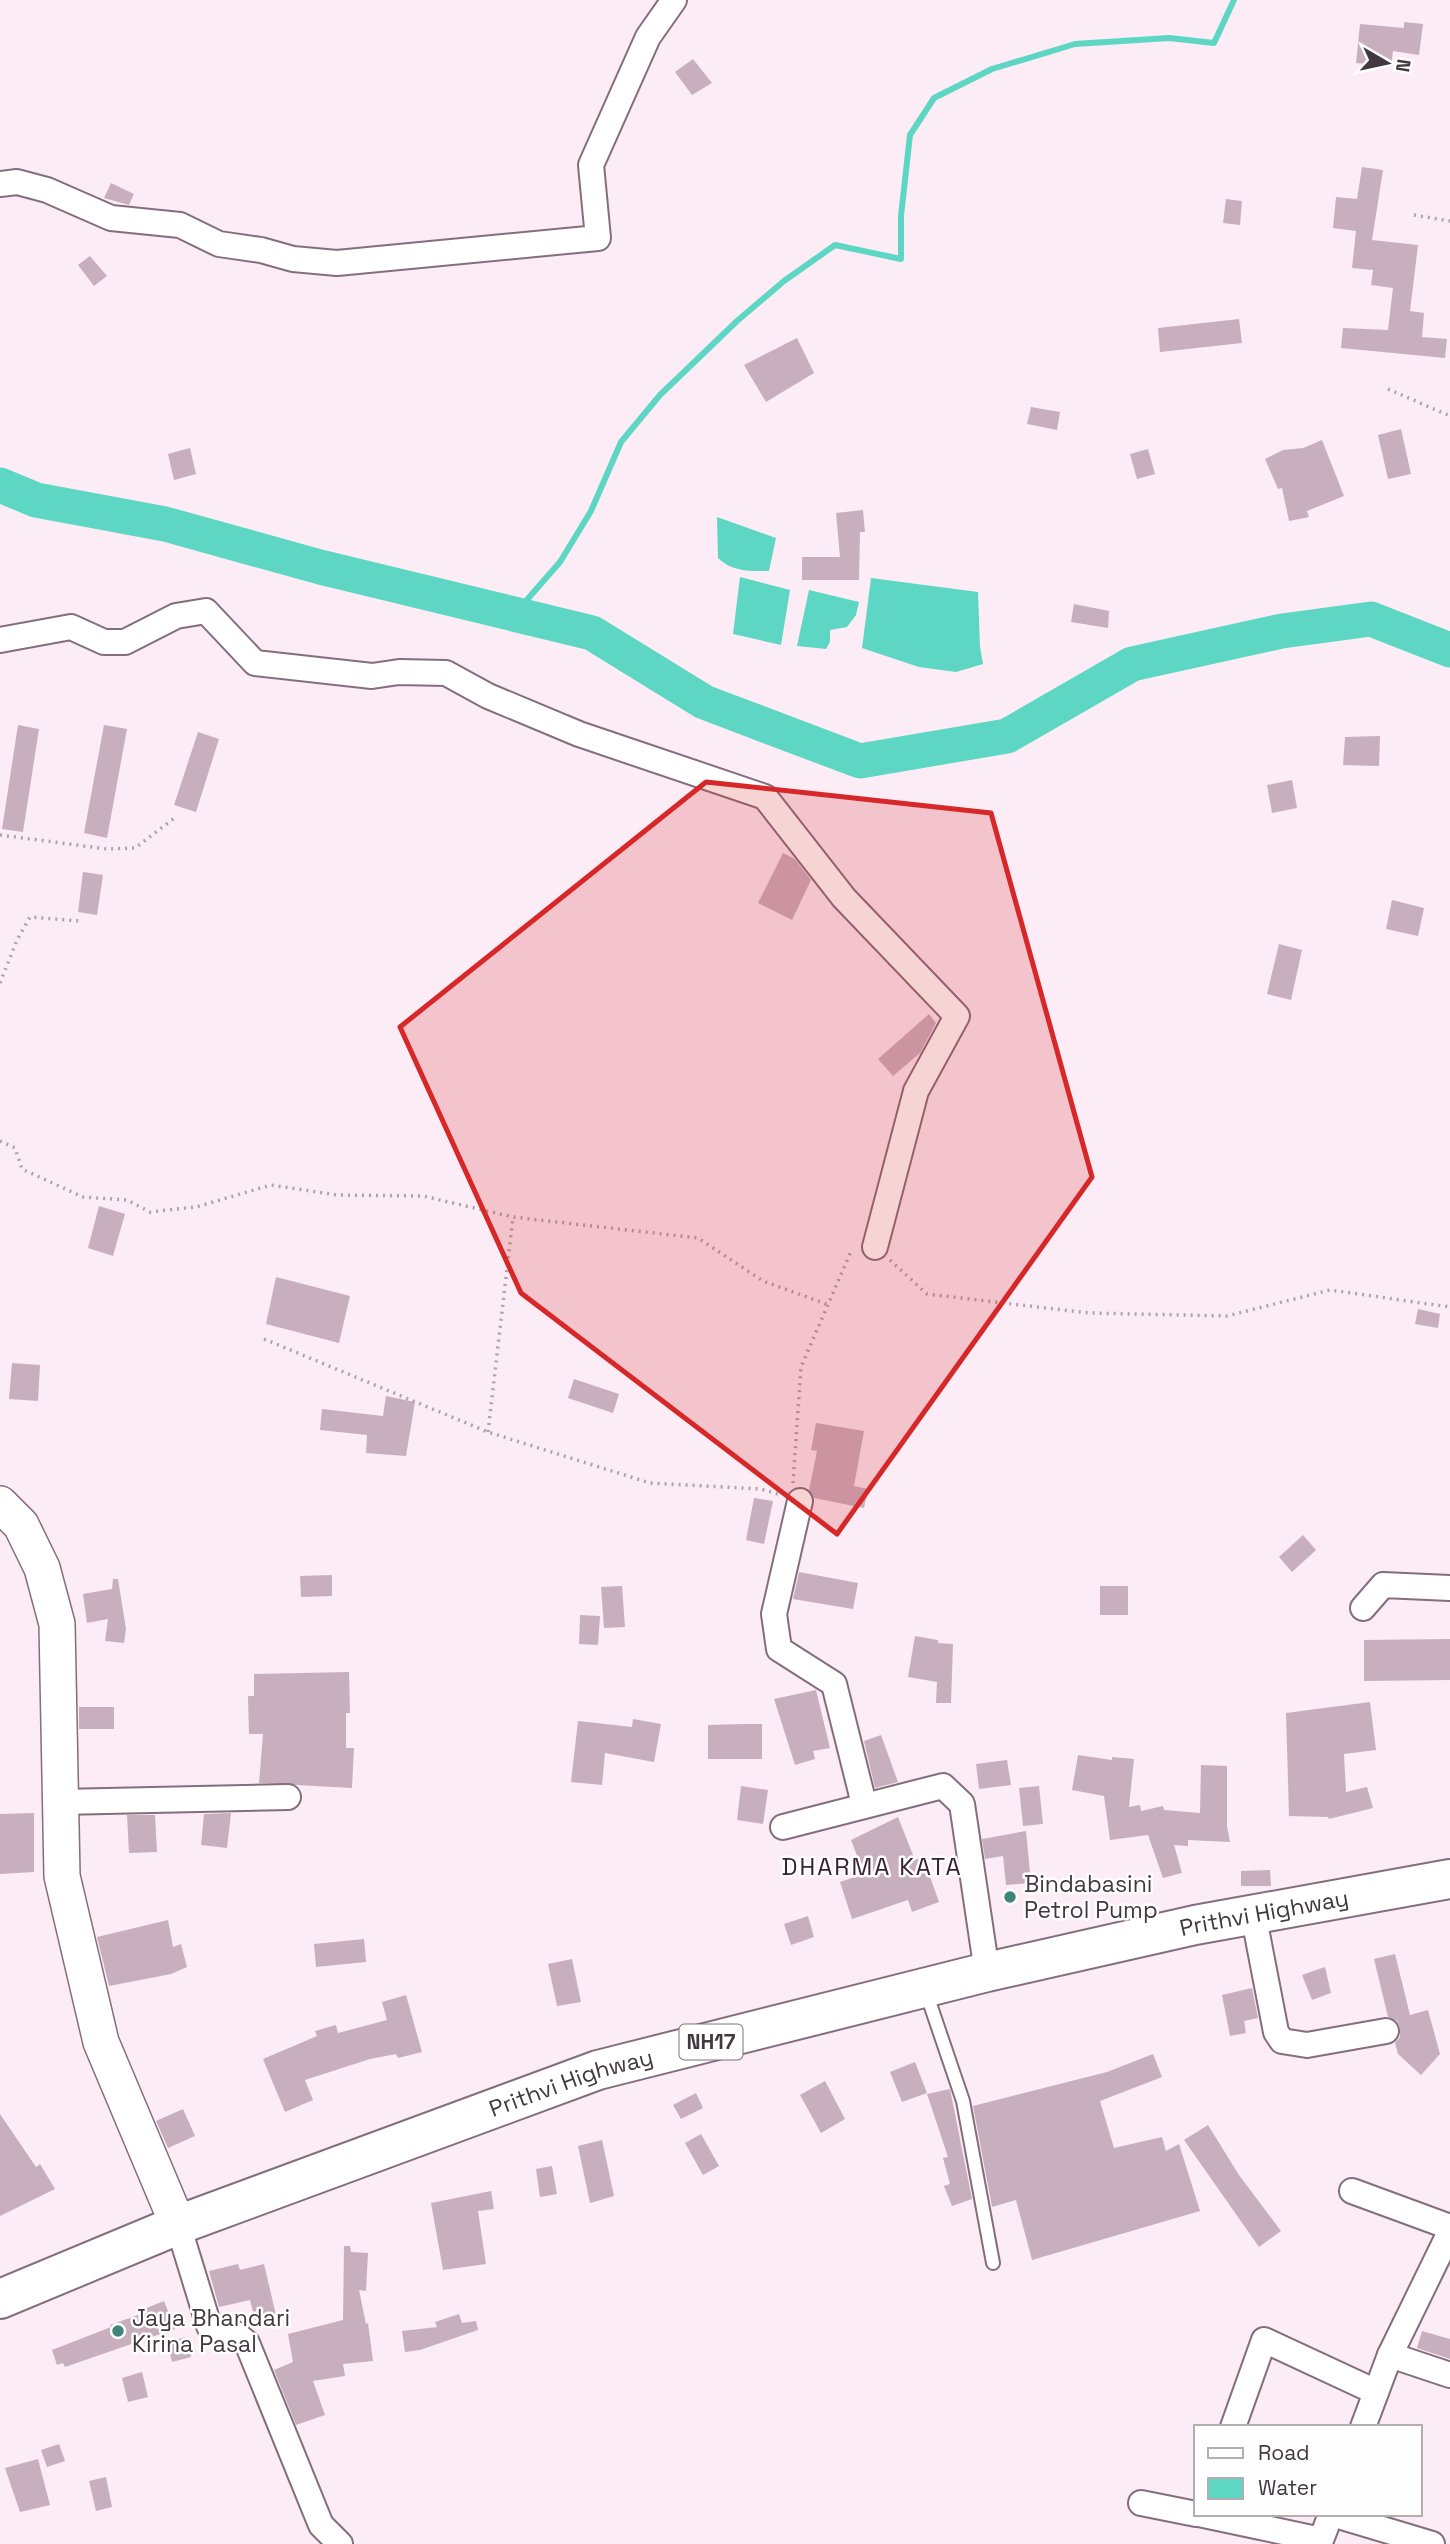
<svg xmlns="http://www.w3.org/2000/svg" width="1450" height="2544" font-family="'Space Grotesk',sans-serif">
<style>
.water{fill:#5dd6c3}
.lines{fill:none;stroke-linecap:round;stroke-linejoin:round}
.stream{stroke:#5dd6c3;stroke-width:6}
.river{stroke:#5dd6c3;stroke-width:35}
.building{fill:#c8afbe}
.service-casing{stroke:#856e7c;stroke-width:16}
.minor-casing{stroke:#856e7c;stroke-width:28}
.secondary-casing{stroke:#856e7c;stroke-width:38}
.trunk-casing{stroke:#856e7c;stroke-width:42}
.path{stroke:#afa1a9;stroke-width:3.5;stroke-dasharray:2 5;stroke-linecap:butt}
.service{stroke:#fff;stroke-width:12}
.minor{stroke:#fff;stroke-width:24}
.secondary{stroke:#fff;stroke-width:35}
.trunk{stroke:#fff;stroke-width:38}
.marked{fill:#d62828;fill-opacity:0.2;stroke:#d62828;stroke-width:5;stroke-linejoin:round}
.poi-dot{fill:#408579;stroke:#fefefe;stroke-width:2.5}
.labels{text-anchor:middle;stroke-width:5;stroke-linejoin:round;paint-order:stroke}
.shield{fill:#fefefe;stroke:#7a7378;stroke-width:2}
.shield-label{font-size:21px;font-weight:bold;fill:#42383e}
.poi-label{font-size:23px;fill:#42383e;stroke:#fefefe;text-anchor:start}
.street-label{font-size:23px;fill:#42383e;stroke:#fefefe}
.neighbourhood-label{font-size:24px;letter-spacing:2px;fill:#36232f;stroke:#fefefe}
</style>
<rect width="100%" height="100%" fill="#fcecf5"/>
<g class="water">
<path d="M717 517 776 538 769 571C750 571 732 572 718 558Z"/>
<polygon points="740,577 790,590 781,645 733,634"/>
<polygon points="871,578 978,592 980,647 983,664 956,672 919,667 862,648"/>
<polygon points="809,590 859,602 856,615 847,627 830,630 830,642 826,649 797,646"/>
</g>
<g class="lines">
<polyline class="stream" points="469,604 525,602 560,562 591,511 621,442 660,395 737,321 784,281 835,245 901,259 901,216 910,135 934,98 992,69 1075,44 1169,38 1214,43 1234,0"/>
<polyline class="river" points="0,485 36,500 165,524 320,567 592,633 704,702 860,761 1007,736 1132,664 1282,631 1371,619 1450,650"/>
</g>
<g class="building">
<polygon points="1404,22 1423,24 1419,55 1393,51 1391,66 1356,63 1360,24 1404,28"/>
<polygon points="693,59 712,83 692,95 675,72"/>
<polygon points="1362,167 1383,170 1372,240 1418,245 1410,311 1424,313 1422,337 1447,339 1445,358 1341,348 1343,328 1388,330 1393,288 1371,285 1373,270 1352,268 1356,231 1333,228 1336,197 1357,199"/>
<polygon points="111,183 134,194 129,205 104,198"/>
<polygon points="1226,199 1242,201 1240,225 1223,223"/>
<polygon points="90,256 107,276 94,286 78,265"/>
<polygon points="1239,319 1242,343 1160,352 1158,328"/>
<polygon points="797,338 814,373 766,402 744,365"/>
<polygon points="1031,407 1060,412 1057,430 1027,424"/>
<polygon points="1401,429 1411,474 1388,479 1378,435"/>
<polygon points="1322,440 1344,496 1307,511 1309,517 1289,521 1282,488 1278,489 1265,459 1283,450 1303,448"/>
<polygon points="190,448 196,474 174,480 168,454"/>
<polygon points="1148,449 1155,474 1137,479 1130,454"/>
<polygon points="863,510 865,532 860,532 859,580 802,580 802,557 840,557 836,513"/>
<polygon points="1074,604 1109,611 1108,628 1071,622"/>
<polygon points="18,725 39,729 23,832 2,829"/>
<polygon points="104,725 127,729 107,838 84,833"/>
<polygon points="198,732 219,739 196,812 174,805"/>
<polygon points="1380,736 1379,766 1343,765 1345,737"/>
<polygon points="1292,780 1297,808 1272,813 1267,785"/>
<polygon points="783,853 795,859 811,880 792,920 758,903"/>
<polygon points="83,872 103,875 97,915 78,912"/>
<polygon points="1392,900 1424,908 1418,936 1386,929"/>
<polygon points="1279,944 1302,950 1291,1000 1267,994"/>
<polygon points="929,1014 936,1023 920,1053 893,1076 878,1059"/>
<polygon points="99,1206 125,1214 113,1256 88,1248"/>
<polygon points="276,1277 350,1296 339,1343 266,1324"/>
<polygon points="1418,1309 1440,1314 1438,1328 1415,1324"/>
<polygon points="12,1363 40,1365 38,1401 9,1399"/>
<polygon points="574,1379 619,1394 613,1413 568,1398"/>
<polygon points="386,1396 415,1402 406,1456 366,1453 367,1435 320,1430 322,1409 383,1416"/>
<polygon points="816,1423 864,1431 854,1486 868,1489 864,1508 814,1498 809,1490 817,1451 811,1450"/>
<polygon points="754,1498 773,1501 764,1544 746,1540"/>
<polygon points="1303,1535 1316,1550 1292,1572 1279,1557"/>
<polygon points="799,1572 858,1583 853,1609 793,1599"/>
<polygon points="332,1575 332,1596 301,1597 300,1576"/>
<polygon points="113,1579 118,1579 126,1629 124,1643 105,1641 108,1619 87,1623 83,1594 112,1589"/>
<polygon points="622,1586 625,1627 604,1628 601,1587"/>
<rect x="1100" y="1586" width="28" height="29"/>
<polygon points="580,1615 600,1616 598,1645 579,1644"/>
<polygon points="915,1636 938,1640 938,1643 953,1644 951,1703 936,1703 937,1682 908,1677"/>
<polygon points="1450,1639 1450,1680 1364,1681 1364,1640"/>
<polygon points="349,1672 350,1713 346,1713 346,1748 354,1748 352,1788 259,1783 263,1734 249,1734 248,1696 254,1696 254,1674"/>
<polygon points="816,1690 830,1748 813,1751 815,1759 795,1765 774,1699"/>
<polygon points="1370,1702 1376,1750 1344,1754 1346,1792 1367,1787 1373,1808 1329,1819 1328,1817 1289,1816 1286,1713"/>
<rect x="79" y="1707" width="35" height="22"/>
<polygon points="633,1719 661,1724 654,1762 605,1753 602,1785 571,1782 578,1721 632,1727"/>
<polygon points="743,1724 762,1724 762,1759 708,1759 708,1725"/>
<polygon points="881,1735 898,1782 875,1788 864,1741"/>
<polygon points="1078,1755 1112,1760 1112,1757 1134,1759 1129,1807 1140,1805 1141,1811 1163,1806 1164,1810 1200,1813 1201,1765 1227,1766 1227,1826 1230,1842 1188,1840 1188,1846 1174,1845 1182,1873 1163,1878 1148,1835 1110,1840 1104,1796 1072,1790"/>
<polygon points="1007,1760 1011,1785 979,1789 976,1764"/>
<polygon points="741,1786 768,1790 763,1824 737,1820"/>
<polygon points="1039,1786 1043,1824 1023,1826 1019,1788"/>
<polygon points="34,1813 34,1872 0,1874 0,1814"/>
<polygon points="231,1813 227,1848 201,1845 204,1814"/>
<polygon points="127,1815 155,1815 157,1852 129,1853"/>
<polygon points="898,1817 915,1860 923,1857 939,1902 912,1912 908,1900 852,1919 840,1882 864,1874 851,1840"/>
<polygon points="1026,1831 1031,1883 1006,1885 1003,1856 985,1859 982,1839"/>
<polygon points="1270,1870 1271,1886 1241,1886 1241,1871"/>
<polygon points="808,1916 814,1937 791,1945 784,1924"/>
<polygon points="168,1920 173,1947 181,1944 187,1967 171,1974 109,1986 97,1937"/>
<polygon points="364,1939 366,1962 316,1967 314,1944"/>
<polygon points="1395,1954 1410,2015 1428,2010 1440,2054 1421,2075 1398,2054 1395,2043 1400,2037 1400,2028 1397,2021 1388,2017 1374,1959"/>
<polygon points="572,1959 581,2002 557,2006 548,1964"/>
<polygon points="1325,1967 1331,1993 1312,2000 1302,1975"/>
<polygon points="1252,1988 1258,2018 1244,2021 1246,2033 1230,2036 1222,1995"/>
<polygon points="406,1995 422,2052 398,2058 396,2054 370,2059 305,2080 313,2100 285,2112 263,2059 317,2036 315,2031 336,2025 338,2033 387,2020 382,2002"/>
<polygon points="1153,2054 1162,2077 1100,2101 1114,2148 1162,2137 1166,2151 1179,2144 1200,2211 1032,2260 1016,2200 992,2207 973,2106 1107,2072"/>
<polygon points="915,2062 927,2093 902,2102 890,2072"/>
<polygon points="825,2081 845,2119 821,2133 800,2095"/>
<polygon points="950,2089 972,2199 952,2206 944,2186 950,2184 943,2158 948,2157 927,2094"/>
<polygon points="696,2093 703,2108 681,2119 673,2105"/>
<polygon points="183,2109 195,2136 168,2148 156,2121"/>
<polygon points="0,2114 36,2167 40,2164 55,2189 0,2216"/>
<polygon points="1208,2125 1239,2175 1281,2231 1259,2247 1184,2140"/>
<polygon points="701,2134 719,2166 703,2175 685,2143"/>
<polygon points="602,2140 614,2196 590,2203 578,2146"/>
<polygon points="552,2166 557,2194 540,2197 536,2169"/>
<polygon points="491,2191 494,2209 478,2211 486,2264 443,2270 431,2203"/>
<polygon points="344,2246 350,2246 351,2252 368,2253 366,2291 359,2290 366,2324 368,2323 373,2361 343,2364 345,2376 313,2381 325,2415 296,2425 274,2370 293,2362 288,2334 343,2320"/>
<polygon points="238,2264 240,2270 264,2264 276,2315 255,2320 250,2300 219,2307 209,2271"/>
<polygon points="164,2301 175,2329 65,2367 63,2363 57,2365 52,2350 111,2327 110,2325 141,2314 139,2311"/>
<polygon points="459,2314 462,2323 476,2321 478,2330 420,2350 405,2352 402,2331 437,2327 435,2322"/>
<polygon points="1422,2331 1450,2339 1450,2359 1417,2348"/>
<polygon points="186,2337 191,2357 172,2362 167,2342"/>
<polygon points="142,2372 148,2397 128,2402 122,2378"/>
<polygon points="59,2444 65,2461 47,2467 41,2450"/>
<polygon points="38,2459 50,2505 20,2512 5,2468"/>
<polygon points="106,2477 112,2507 96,2511 89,2481"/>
</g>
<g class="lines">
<defs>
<polyline id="service" points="926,1992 963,2101 993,2263"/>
<g id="minor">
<polyline points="0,184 17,182 47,190 111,218 180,225 219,244 261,250 293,259 337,263 598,238 591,165 648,37 674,0"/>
<polyline points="0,640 71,627 104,642 125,642 176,616 206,611 255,663 372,676 399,672 446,673 488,696 579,734 765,797 844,898 957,1016 916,1091 875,1247"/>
<polyline points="800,1501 774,1614 779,1649 834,1684 864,1804"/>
<polyline points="1363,1608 1383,1585 1450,1588"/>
<polyline points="60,1802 288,1797"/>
<polyline points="783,1827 943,1786 962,1804 987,1972"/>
<polyline points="1253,1913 1276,2032 1282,2041 1307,2045 1386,2031"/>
<polyline points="1352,2191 1450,2227"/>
<polyline points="178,2225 209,2326 214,2332 236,2334 247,2343 321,2525 340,2544"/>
<polyline points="1390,2355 1450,2375"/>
<polyline points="1233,2427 1264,2340 1376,2392"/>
<polyline points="1363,2427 1390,2355 1450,2232"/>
<polyline points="1141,2503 1196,2514"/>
<polyline points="1199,2514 1321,2540 1331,2514"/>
<polyline points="1332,2514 1432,2544"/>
</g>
<polyline id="secondary" points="0,1504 21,1525 42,1568 57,1624 62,1876 101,2042 178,2225"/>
<g id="trunk">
<path id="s1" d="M0 2299 178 2225 598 2070 987 1972 1195 1925 1450 1879"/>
</g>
</defs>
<use href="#service" class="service-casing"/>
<use href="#minor" class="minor-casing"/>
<use href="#secondary" class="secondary-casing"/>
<use href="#trunk" class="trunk-casing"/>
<g class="path">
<polyline points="1414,215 1450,221"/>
<polyline points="1388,389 1450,416"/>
<polyline points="0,835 107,849 135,848 177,816"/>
<polyline points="0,983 17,940 30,917 80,921"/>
<polyline points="0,1141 15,1148 22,1169 83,1197 127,1200 150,1212 196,1207 271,1185 337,1195 423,1196 513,1217 698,1238 763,1281 829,1305"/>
<polyline points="890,1260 927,1294 1089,1313 1227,1316 1330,1290 1450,1307"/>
<polyline points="264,1339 488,1432 650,1483 761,1489 781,1495"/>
<polyline points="488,1432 513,1217"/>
<polyline points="793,1483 801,1367 852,1249"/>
</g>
<use href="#service" class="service"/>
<use href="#minor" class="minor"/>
<use href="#secondary" class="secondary"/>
<use href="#trunk" class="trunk"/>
</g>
<path class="marked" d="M706 782 991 813 1092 1177 837 1534 521 1293 400 1027Z"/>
<g class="poi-dot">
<circle cx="1010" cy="1897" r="7"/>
<circle cx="118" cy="2331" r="7"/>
</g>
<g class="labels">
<rect class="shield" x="679.5" y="2024.5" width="63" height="35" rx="5"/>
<g class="shield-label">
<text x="711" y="2049">NH17</text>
</g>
<g class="poi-label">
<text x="1024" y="1892">Bindabasini<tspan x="1024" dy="26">Petrol Pump</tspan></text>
<text x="132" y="2326">Jaya Bhandari<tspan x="132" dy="26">Kirina Pasal</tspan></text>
</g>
<g class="street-label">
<text dy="8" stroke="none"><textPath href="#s1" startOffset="1325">Prithvi Highway</textPath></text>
<text dy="8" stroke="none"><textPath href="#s1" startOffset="611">Prithvi Highway</textPath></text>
</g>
<g class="neighbourhood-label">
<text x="872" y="1875">DHARMA KATA</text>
</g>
</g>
<rect x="1194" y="2425" width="228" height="91" fill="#fefefe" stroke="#b3afb1" stroke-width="2"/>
<rect x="1208" y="2448" width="35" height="10" fill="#ffffff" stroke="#b3afb1" stroke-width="2"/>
<text x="1258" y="2460" font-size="21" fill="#42383e">Road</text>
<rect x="1208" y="2478" width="35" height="21" fill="#5dd6c3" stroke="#b3afb1" stroke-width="2"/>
<text x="1258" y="2495" font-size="21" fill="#42383e">Water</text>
<g transform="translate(1387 63) rotate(99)" stroke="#fefefe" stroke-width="5" paint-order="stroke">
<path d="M0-5L12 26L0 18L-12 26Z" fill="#42383e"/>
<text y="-10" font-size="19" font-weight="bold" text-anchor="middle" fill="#42383e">N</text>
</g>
</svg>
